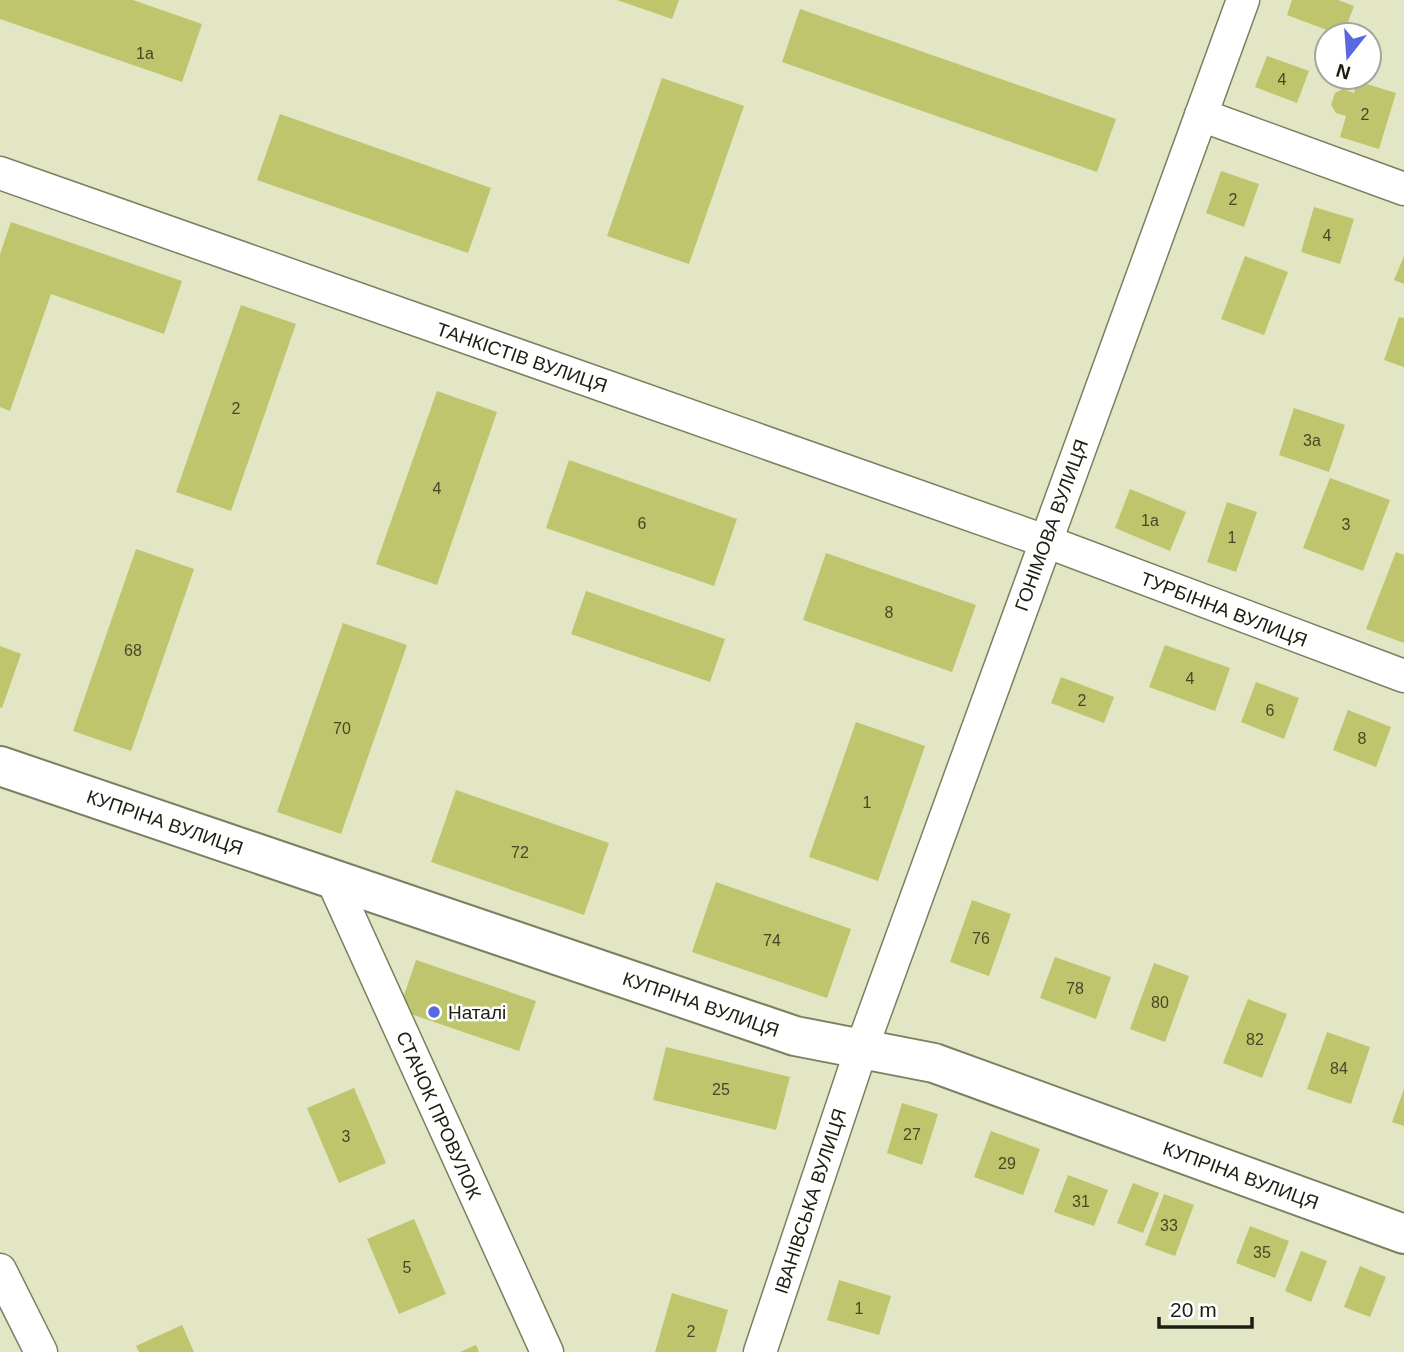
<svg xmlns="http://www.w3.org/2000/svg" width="1404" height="1352" font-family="Arial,sans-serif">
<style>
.building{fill:#bec56c}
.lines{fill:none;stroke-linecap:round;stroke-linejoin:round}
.street-casing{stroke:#7c7f60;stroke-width:35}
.secondary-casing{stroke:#7c7f60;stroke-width:42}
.street{stroke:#fff;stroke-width:32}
.secondary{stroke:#fff;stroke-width:38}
.poi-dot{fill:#5868df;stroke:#fff;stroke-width:2.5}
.labels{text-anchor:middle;stroke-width:5;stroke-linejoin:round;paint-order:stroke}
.number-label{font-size:16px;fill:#454828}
.street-label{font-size:19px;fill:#1d1e11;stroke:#fff}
.poi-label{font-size:19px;fill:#1d1e11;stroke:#fff;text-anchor:start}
</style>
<rect width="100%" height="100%" fill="#e2e6c4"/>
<g class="building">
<polygon points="0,0 133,0 202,24 182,82 0,19"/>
<polygon points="617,0 679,0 672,19"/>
<polygon points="1292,0 1338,0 1354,6 1343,35 1340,35 1287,15"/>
<polygon points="800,9 1116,119 1097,172 782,62"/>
<polygon points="1267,56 1309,71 1297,103 1255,87"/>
<polygon points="662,78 744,106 689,264 607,236"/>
<polygon points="1357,81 1396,93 1379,149 1340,137 1346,116 1336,113 1331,105 1335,93 1343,89 1354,93"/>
<polygon points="280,114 491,188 468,253 257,180"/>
<polygon points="1221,171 1259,184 1244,227 1206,213"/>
<polygon points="1314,207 1354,219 1340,264 1301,252"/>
<polygon points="11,222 182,281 164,334 51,294 10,411 0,407 0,254"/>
<polygon points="1245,256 1288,272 1264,335 1221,319"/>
<polygon points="1404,256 1404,284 1394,280"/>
<polygon points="241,305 296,324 231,511 176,492"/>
<polygon points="1399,317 1404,318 1404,367 1384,360"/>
<polygon points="437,391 497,412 437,585 376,564"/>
<polygon points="1294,408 1345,425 1329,472 1279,455"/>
<polygon points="569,460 737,519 714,586 546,528"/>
<polygon points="1330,478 1390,500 1363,571 1303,548"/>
<polygon points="1130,489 1186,512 1170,551 1115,528"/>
<polygon points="1227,502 1257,512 1236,572 1207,562"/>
<polygon points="136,549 194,569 131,751 73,731"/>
<polygon points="1396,552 1404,555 1404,643 1366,629"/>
<polygon points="826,553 976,605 952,672 803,620"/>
<polygon points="586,591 725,639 710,682 571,634"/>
<polygon points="343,623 407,645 341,834 277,812"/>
<polygon points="1165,645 1230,668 1215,711 1149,687"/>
<polygon points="0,646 21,654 2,708 0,707"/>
<polygon points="1061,677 1114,697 1104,723 1051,703"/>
<polygon points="1256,682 1299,698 1284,739 1241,722"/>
<polygon points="1348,710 1391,727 1376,767 1333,750"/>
<polygon points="856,722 925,746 878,881 809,857"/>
<polygon points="456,790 609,843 584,915 431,862"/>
<polygon points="716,882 851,929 827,998 692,952"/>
<polygon points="972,900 1011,914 989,976 950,962"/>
<polygon points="1055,957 1111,977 1096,1019 1040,998"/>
<polygon points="416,960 536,1001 519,1051 399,1010"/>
<polygon points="1154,963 1189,976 1165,1042 1130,1029"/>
<polygon points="1248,999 1287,1014 1262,1078 1223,1063"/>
<polygon points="1327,1032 1370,1047 1351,1104 1307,1089"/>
<polygon points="666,1047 790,1077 776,1130 653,1100"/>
<polygon points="354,1088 386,1163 339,1183 307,1108"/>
<polygon points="1404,1089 1404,1126 1392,1122"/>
<polygon points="902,1103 938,1114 922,1165 887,1153"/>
<polygon points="991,1131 1040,1149 1023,1195 974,1177"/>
<polygon points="1068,1175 1108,1190 1094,1226 1054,1212"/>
<polygon points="1133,1183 1159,1193 1143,1233 1117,1223"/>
<polygon points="1164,1194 1194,1205 1175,1256 1145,1245"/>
<polygon points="414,1219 446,1294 399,1314 367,1239"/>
<polygon points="1250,1226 1289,1241 1275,1278 1236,1263"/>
<polygon points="1301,1251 1327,1261 1311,1302 1285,1291"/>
<polygon points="1360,1266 1386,1277 1370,1317 1344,1307"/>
<polygon points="839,1280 891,1296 879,1335 827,1320"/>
<polygon points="672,1293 728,1310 716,1352 655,1352"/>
<polygon points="182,1325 194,1352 139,1352 136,1346"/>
<polygon points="476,1345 479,1352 460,1352"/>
</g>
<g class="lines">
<defs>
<g id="street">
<polyline points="1201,115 1404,189"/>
<polyline points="0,173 1045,541 1404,676"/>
<polyline points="332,879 547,1352"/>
<polyline points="0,1270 41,1352"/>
<polyline points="760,1352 861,1050 1243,0"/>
</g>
<polyline id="secondary" points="0,766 795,1036 934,1063 1404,1234"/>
</defs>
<use href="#street" class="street-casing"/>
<use href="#secondary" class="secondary-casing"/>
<use href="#street" class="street"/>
<use href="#secondary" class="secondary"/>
</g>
<circle class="poi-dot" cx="434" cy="1012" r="7"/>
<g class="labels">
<g class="number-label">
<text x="145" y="59">1а</text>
<text x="1282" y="85">4</text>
<text x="1365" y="120">2</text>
<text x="1233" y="205">2</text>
<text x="1327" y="241">4</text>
<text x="236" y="414">2</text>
<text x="1312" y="446">3а</text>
<text x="437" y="494">4</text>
<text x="1150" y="526">1а</text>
<text x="642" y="529">6</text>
<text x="1346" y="530">3</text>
<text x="1232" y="543">1</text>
<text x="889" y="618">8</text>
<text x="133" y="656">68</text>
<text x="1190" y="684">4</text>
<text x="1082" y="706">2</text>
<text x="1270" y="716">6</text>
<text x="342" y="734">70</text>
<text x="1362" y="744">8</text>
<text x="867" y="808">1</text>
<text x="520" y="858">72</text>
<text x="981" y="944">76</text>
<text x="772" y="946">74</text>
<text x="1075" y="994">78</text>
<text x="1160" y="1008">80</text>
<text x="1255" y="1045">82</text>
<text x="1339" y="1074">84</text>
<text x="721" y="1095">25</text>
<text x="912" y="1140">27</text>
<text x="346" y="1142">3</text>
<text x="1007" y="1169">29</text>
<text x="1081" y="1207">31</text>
<text x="1169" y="1231">33</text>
<text x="1262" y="1258">35</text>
<text x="407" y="1273">5</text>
<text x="859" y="1314">1</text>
<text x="691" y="1337">2</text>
</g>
<g class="street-label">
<text transform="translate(522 357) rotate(19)" y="7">ТАНКІСТІВ ВУЛИЦЯ</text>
<text transform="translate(1051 525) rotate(-70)" y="7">ГОНІМОВА ВУЛИЦЯ</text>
<text transform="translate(1224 609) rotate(21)" y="7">ТУРБІННА ВУЛИЦЯ</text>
<text transform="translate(165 822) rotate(19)" y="7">КУПРІНА ВУЛИЦЯ</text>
<text transform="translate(701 1004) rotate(19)" y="7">КУПРІНА ВУЛИЦЯ</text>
<text transform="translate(439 1115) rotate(66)" y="7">СТАЧОК ПРОВУЛОК</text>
<text transform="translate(1241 1175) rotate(20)" y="7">КУПРІНА ВУЛИЦЯ</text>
<text transform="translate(810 1201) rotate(-72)" y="7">ІВАНІВСЬКА ВУЛИЦЯ</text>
</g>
<g class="poi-label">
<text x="448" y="1019">Наталі</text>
</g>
</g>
<g transform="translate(1348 56) rotate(197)"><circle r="33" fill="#ffffff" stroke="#a5a5a0" stroke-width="2"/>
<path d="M0-5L12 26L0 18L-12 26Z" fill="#5868df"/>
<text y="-10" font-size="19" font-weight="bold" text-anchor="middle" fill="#1d1e11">N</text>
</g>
<path d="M1159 1317v10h93v-10" fill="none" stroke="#1d1e11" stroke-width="3.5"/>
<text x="1170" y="1317" font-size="21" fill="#1d1e11" stroke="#ffffff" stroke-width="5" paint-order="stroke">20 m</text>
</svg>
